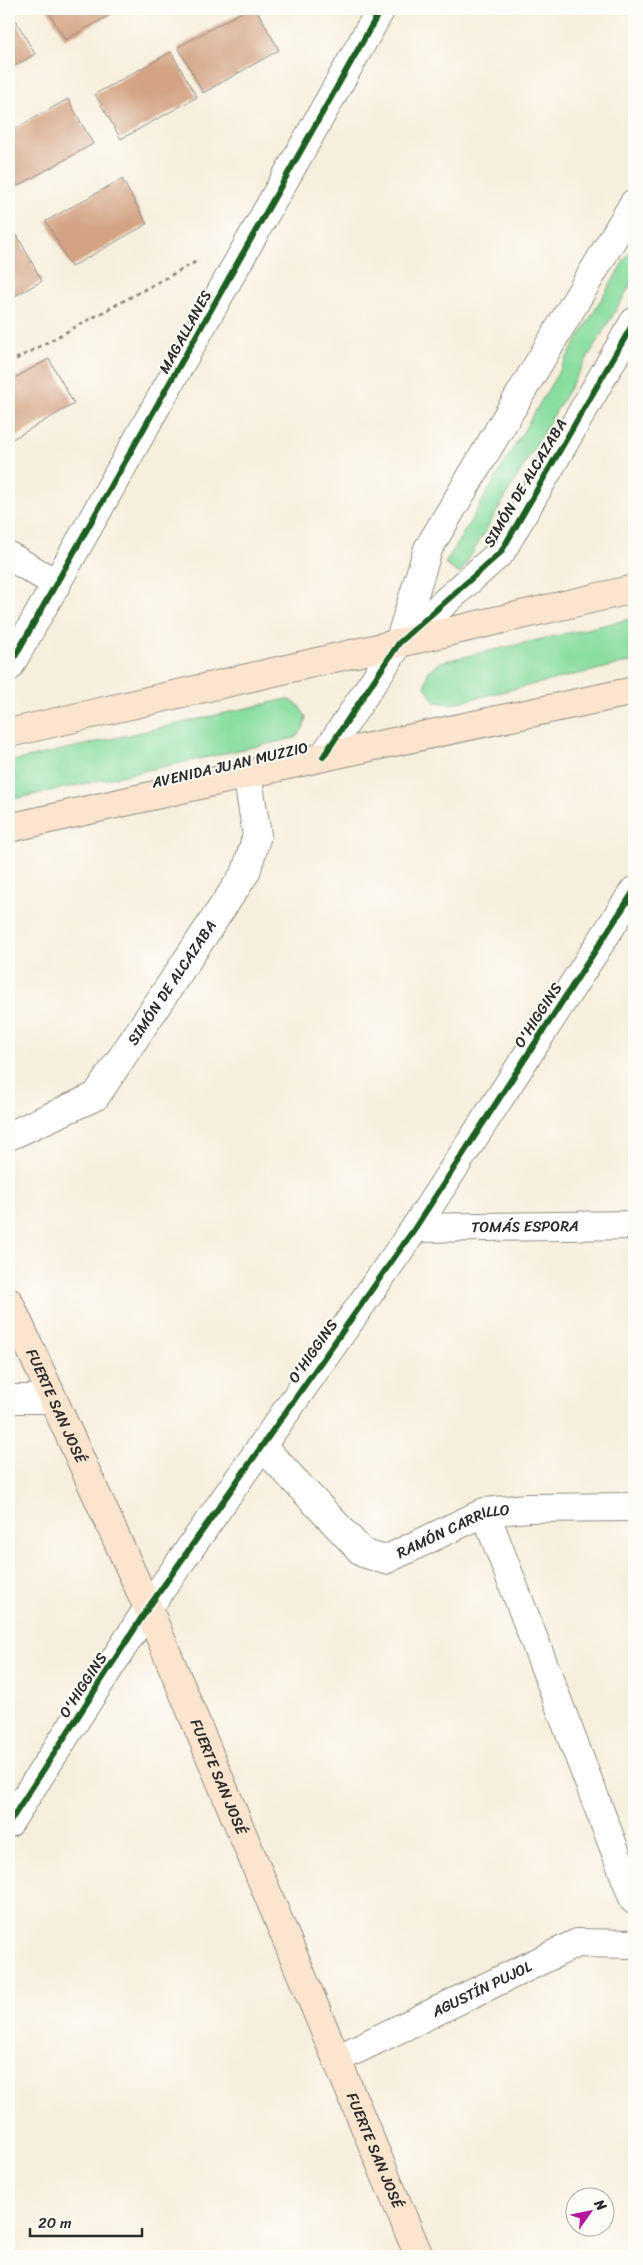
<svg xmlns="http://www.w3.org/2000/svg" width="643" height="2265" font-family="Sriracha,sans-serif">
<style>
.green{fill:#88dd9f;stroke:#5a8465}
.building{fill:#d3a383}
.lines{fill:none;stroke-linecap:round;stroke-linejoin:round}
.minor-casing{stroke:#918d84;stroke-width:30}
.tertiary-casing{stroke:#918d84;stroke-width:30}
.secondary-casing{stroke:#918d84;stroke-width:30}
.path{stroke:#918d84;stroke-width:3;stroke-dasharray:4 4;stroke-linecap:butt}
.minor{stroke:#fff;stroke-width:28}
.tertiary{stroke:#fff;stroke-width:28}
.secondary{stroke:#fbe5cf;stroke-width:28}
.cycleway-casing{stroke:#fdfcf7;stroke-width:9}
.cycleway{stroke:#1b5e20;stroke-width:6}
.labels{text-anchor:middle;stroke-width:4;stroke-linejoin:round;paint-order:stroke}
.street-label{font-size:15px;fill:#2b2b2b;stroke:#fdfcf7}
</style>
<rect width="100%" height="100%" fill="#fdfcf7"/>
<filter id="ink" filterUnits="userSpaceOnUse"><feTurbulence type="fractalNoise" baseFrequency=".02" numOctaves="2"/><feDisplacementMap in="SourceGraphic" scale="10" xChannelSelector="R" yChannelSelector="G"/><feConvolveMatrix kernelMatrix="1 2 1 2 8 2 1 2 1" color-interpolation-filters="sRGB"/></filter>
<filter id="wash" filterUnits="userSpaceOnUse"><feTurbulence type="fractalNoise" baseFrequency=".0096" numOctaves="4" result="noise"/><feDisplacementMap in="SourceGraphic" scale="20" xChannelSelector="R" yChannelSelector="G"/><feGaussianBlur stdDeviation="1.12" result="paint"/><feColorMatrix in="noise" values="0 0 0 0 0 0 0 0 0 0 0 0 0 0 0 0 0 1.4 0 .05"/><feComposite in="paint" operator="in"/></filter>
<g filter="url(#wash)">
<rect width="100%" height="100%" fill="#f7efdd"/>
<g class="green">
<polygon points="634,244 634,279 460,574 445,564"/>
<polygon points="634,618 634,661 450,704 435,702 425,687 428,672 441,662"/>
<polygon points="287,699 298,705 306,717 303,729 295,738 9,800 9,762"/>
</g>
<g id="blocks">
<g class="building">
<polygon points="9,9 35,54 9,69"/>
<polygon points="47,9 121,9 65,40"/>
<polygon points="247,9 256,9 279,50 203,93 178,47"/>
<polygon points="171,52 197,97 121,139 95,94"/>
<polygon points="68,99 93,144 18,186 9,170 9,132"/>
<polygon points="122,179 147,224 71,267 46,221"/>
<polygon points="17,235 42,281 9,299 9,240"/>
<polygon points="49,359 74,404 9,441 9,381"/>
</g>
</g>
</g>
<g filter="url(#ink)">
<use href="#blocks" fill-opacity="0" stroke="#918d84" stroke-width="1"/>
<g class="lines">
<defs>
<g id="minor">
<polyline points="9,556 57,584"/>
<polyline points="9,667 381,9"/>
<path id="s1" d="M9 1136 96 1096 246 872 257 835 247 774"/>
<path id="s2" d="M415 1228 634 1225"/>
<polyline points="9,1399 53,1399"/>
<path id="s3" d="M262 1446 363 1553 385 1560 485 1512 528 1508 634 1507"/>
<polyline points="485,1512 634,1900"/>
<polyline points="9,1823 148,1608 415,1228 634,891"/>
<path id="s4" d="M337 2059 577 1943 634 1944"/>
</g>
<g id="tertiary">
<polyline points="399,643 428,549 634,203"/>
<polyline points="323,757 399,643 501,552 634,322"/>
</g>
<g id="secondary">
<polyline points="9,733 634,589"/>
<polyline points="9,828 323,757 634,691"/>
<path id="s5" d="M9 1302 148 1608 419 2256"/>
</g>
</defs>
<use href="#minor" class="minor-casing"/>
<use href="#tertiary" class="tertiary-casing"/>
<use href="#secondary" class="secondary-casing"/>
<polyline class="path" points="9,363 199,260"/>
<use href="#minor" class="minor"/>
<use href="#tertiary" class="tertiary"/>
<use href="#secondary" class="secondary"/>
<defs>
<g id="cycleway">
<polyline points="9,667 381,9"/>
<polyline points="323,757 399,643 501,552 634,322"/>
<polyline points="9,1823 148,1608 415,1228 634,891"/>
</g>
</defs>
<use href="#cycleway" class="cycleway-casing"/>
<use href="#cycleway" class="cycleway"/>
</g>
</g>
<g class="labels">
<g class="street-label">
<text transform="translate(185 332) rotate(-61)" y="5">MAGALLANES</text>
<text transform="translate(525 483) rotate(-59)" y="5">SIMÓN DE ALCAZABA</text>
<text transform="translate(230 765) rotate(-13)" y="5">AVENIDA JUAN MUZZIO</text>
<text dy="5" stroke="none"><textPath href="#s1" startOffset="232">SIMÓN DE ALCAZABA</textPath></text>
<text transform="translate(538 1015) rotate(-57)" y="5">O'HIGGINS</text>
<text dy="5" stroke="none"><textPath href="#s2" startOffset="110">TOMÁS ESPORA</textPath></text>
<text transform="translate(313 1351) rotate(-55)" y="5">O'HIGGINS</text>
<text dy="5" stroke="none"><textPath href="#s5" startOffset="114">FUERTE SAN JOSÉ</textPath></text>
<text dy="5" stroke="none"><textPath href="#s3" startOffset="245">RAMÓN CARRILLO</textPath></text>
<text transform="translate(83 1685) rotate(-57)" y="5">O'HIGGINS</text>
<text dy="5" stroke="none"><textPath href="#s5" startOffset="519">FUERTE SAN JOSÉ</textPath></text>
<text dy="5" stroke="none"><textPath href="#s4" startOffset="161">AGUSTÍN PUJOL</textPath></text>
<text dy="5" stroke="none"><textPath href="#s5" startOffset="924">FUERTE SAN JOSÉ</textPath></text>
</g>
</g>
<rect width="643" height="2265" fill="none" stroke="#fdfcf7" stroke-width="30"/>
<g transform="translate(590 2212) rotate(57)"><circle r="24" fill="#fdfcf7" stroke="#a9a8a5"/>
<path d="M0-4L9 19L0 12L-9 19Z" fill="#b5179e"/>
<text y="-8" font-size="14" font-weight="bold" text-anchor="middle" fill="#2b2b2b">N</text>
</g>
<path d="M30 2228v8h112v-8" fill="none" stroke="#2b2b2b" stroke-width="2.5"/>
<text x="38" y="2228" font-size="15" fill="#2b2b2b" stroke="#fdfcf7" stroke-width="4" paint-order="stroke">20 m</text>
</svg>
